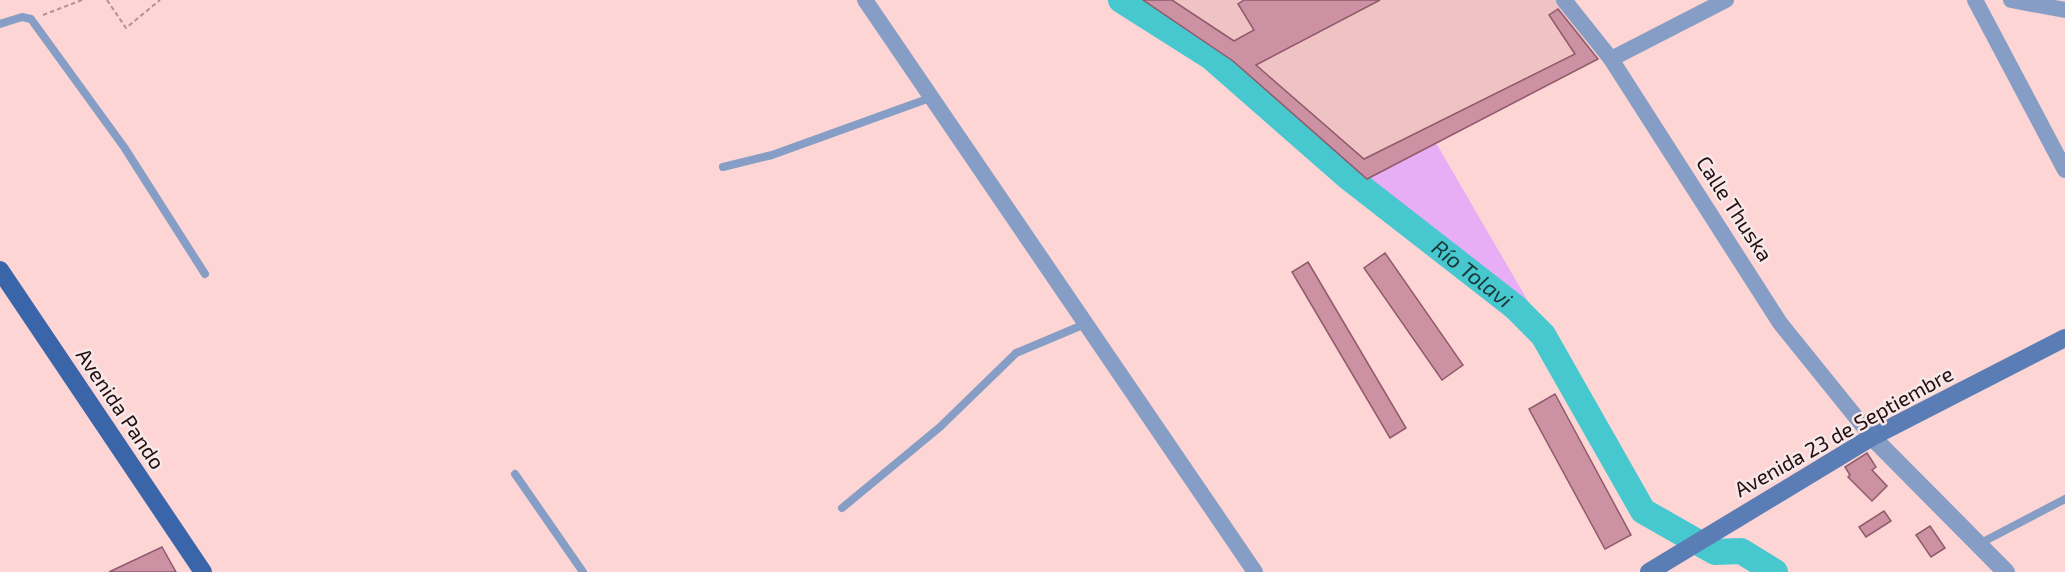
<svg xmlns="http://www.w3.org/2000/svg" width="2065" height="572" font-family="'Exo 2',sans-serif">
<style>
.built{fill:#efc3c3}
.green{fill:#e7adf5}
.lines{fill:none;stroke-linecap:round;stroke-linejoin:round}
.river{stroke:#46c8ce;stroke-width:26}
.building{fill:#cc92a4;stroke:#905a6b;stroke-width:1.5}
.path{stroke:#b39291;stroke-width:2;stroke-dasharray:4.5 3;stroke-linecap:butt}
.service{stroke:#869ec5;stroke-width:8}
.minor{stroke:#869ec5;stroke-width:16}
.tertiary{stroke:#869ec5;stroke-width:18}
.secondary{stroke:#5b7db5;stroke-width:18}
.primary{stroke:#3b65a9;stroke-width:18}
.labels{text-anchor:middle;stroke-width:5;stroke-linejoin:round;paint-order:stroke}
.street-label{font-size:21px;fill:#240e0f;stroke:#f7e9e9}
.water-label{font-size:22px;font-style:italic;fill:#1b3738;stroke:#f7e9e9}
</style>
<rect width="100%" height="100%" fill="#fcd5d4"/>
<polygon class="built" points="1143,0 1557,0 1598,59 1367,179 1233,61"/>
<polygon class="green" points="1436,143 1529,303 1367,179"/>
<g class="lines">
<path class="river" id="s1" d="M1121 0 1211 57 1348 177 1515 307 1543 335 1643 511 1715 552 1741 551 1775 572"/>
</g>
<g class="building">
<polygon points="1143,0 1172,0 1234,41 1254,30 1238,4 1244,0 1380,0 1256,65 1364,159 1575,54 1549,15 1558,9 1598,59 1367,179 1233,61"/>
<polygon points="1385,253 1463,365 1442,380 1364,268"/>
<polygon points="1308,262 1406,428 1390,438 1292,272"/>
<polygon points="1555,394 1631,535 1605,549 1529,409"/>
<polygon points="1867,453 1876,467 1872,470 1887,486 1872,501 1848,477 1850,475 1845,467"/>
<polygon points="1884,511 1891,521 1866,537 1859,527"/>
<polygon points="1930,526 1945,548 1931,557 1916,535"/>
<polygon points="162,547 176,572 109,572"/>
</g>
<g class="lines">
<g class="path">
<polyline points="107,0 126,28 160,0"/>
<polyline points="43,15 82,0"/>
</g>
<g class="service">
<polyline points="0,24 22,17 31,19 124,147 205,274"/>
<polyline points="723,167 772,155 930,98"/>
<polyline points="515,474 583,572"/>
<polyline points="842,508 940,427 1016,353 1085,324"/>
<polyline points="1979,544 2065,499"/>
</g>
<g class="minor">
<polyline points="865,0 1255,572"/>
<polyline points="1564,0 1611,59 1780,323 1872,437"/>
<polyline points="1975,0 2065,170"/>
<polyline points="2011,0 2065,10"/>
<polyline points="1611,59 1726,0"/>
</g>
<polyline class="tertiary" points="1872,437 2006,572"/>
<polyline class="secondary" points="1649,572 1872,437 2065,338"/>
<polyline class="primary" points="0,270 203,572"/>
</g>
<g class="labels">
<g class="street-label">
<text transform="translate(1734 209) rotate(57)" y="7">Calle Thuska</text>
<text transform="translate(120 409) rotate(56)" y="7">Avenida Pando</text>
<text transform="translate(1844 432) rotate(-29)" y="7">Avenida 23 de Septiembre</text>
</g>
<g class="water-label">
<text dy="8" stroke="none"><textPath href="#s1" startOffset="446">Río Tolavi</textPath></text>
</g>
</g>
</svg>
